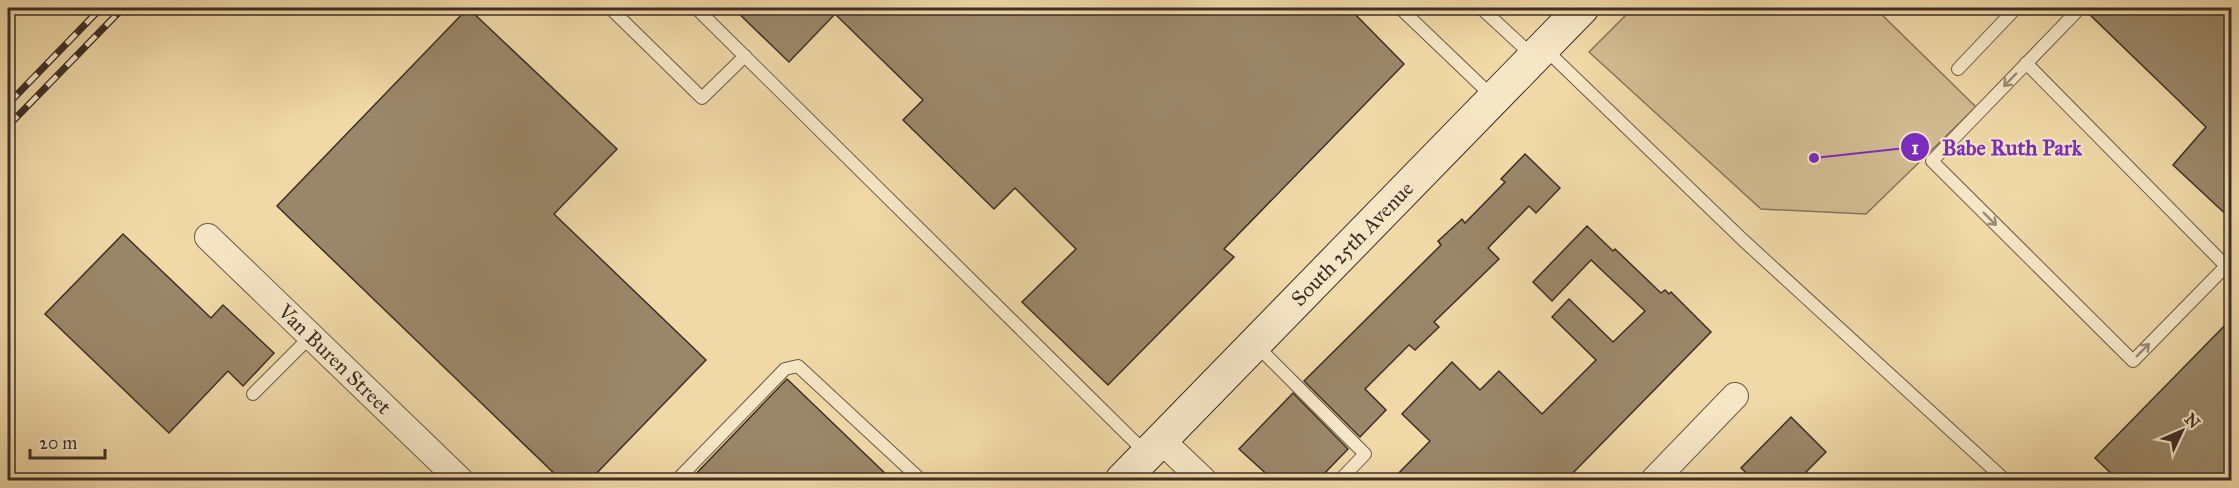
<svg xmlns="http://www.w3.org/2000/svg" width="2239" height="488" font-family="'IM FELL Great Primer',serif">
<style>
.green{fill:#d2bb91;stroke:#88755c;stroke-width:1.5}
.building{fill:#9a8769;stroke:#3d2f26;stroke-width:1.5}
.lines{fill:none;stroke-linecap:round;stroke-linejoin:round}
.lane-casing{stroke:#6a5946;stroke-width:14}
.street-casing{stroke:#6a5946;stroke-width:28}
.secondary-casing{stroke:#3d2f26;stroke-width:35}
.lane{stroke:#f5e6c6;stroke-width:12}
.street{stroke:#f5e6c6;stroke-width:26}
.secondary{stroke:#f5e6c6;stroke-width:33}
.rail-casing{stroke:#3d2f26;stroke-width:7}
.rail{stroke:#f5e6c6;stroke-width:4.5;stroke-dasharray:14;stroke-linecap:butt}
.oneway{stroke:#998a76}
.labels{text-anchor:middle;stroke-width:4.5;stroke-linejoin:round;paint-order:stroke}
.street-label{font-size:21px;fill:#3d2f26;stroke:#f5e6c6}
.leader{fill:none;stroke:#7b2cbf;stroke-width:2}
.callout-dot{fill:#7b2cbf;stroke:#f5e6c6;stroke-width:2}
.mark-label{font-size:18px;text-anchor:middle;font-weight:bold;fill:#fff}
.callout-label{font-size:22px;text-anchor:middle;font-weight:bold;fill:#7b2cbf;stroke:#f5e6c6;stroke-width:4.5;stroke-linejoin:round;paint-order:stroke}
</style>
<rect width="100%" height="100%" fill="#f0d8a7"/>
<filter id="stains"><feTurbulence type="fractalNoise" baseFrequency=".00333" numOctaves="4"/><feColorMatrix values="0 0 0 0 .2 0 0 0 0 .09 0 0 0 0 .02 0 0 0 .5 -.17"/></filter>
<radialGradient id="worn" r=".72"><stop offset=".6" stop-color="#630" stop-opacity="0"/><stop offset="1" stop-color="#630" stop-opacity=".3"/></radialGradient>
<polygon class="green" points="1633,8 1875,8 1976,107 1866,214 1761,209 1589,52"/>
<g class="building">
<polygon points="468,8 617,149 554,214 706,360 590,480 561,480 277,206"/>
<polygon points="733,8 1349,8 1404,64 1224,249 1234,257 1108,385 1022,302 1076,249 1015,188 994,209 903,120 923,100 835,14 789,62"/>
<polygon points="2088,8 2232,8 2232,220 2173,165 2206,127 2087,12"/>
<polygon points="1525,154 1560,188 1536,213 1529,206 1488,248 1499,259 1434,322 1439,327 1415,350 1409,345 1365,389 1386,410 1360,437 1304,381 1441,245 1438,241 1462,219 1465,223 1505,182 1501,179"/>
<polygon points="1587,226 1613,251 1615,249 1661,293 1665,290 1669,294 1671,292 1711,332 1566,480 1392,480 1430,441 1402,414 1452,362 1480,390 1499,371 1542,414 1596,360 1552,317 1569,299 1613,342 1645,311 1591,260 1552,301 1533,282"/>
<polygon points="123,234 211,318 223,305 274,353 243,386 228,371 169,433 45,314"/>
<polygon points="2232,318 2232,480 2118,480 2095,458"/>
<polygon points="787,379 892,480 690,480"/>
<polygon points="1293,393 1348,449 1318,480 1273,480 1239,449"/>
<polygon points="1791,417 1826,452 1798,480 1754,480 1741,468"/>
</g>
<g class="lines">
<defs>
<g id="lane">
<polyline points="610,8 702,98 745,56"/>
<polyline points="696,8 1147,454"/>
<polyline points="1400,8 1494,98"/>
<polyline points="1481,8 1533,56"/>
<polyline points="2080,8 1932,161 2133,361 2232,260"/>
<polyline points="1544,48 1743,240 2005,480"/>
<polyline points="2026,63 2226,266"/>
<polyline points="1958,69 2016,8"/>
<polyline points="1256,345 1365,454 1340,480"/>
<polyline points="253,394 311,336"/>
<polyline points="677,480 785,369 798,366 921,480"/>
</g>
<g id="street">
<path id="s1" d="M208 237 460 480"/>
<polyline points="1161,440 1203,480"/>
<polyline points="1654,480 1735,396"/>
</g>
<g id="secondary">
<path id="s2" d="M1122 480 1582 8"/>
</g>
</defs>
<use href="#lane" class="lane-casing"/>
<use href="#street" class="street-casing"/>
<use href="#secondary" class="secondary-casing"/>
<use href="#lane" class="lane"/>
<use href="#street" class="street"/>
<use href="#secondary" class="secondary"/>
<defs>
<g id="rail">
<polyline points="8,104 101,8"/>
<polyline points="8,126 123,8"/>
</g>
</defs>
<use href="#rail" class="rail-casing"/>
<use href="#rail" class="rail"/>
</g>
<defs><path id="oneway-shaft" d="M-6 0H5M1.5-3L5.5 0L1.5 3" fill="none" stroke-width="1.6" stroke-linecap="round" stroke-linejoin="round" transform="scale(1.5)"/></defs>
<g class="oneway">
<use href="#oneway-shaft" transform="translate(2010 80) rotate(134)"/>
<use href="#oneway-shaft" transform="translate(1990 219) rotate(45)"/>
<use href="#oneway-shaft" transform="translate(2143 350) rotate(-45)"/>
</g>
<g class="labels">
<g class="street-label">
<text dy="7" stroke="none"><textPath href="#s2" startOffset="330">South 25th Avenue</textPath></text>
<text dy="7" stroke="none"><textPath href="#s1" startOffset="176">Van Buren Street</textPath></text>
</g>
</g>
<path class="leader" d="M1814 158L1915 147"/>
<g class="callout-dot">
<circle cx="1814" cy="158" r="6"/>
<circle cx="1915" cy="147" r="15"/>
</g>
<g class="mark-label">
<text x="1915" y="154">1</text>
</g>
<g class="callout-label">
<text x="2012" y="155">Babe Ruth Park</text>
</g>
<rect width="2239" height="488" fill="none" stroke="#f0d8a7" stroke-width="30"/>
<rect x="9" y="9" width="2221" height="470" fill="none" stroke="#3d2f26" stroke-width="3"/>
<rect x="15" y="15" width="2209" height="458" fill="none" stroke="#3d2f26" stroke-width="1.5"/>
<g transform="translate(2182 431) rotate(46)" stroke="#f5e6c6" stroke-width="4.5" paint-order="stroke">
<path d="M0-4.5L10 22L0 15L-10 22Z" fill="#3d2f26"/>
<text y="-9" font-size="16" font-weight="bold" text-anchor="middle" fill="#3d2f26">N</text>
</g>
<path d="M30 449v9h75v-9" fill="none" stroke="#3d2f26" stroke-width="3"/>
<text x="39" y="449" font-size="18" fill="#3d2f26" stroke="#f5e6c6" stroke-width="4.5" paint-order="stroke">20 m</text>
<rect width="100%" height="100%" filter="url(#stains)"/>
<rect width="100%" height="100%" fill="url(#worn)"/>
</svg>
